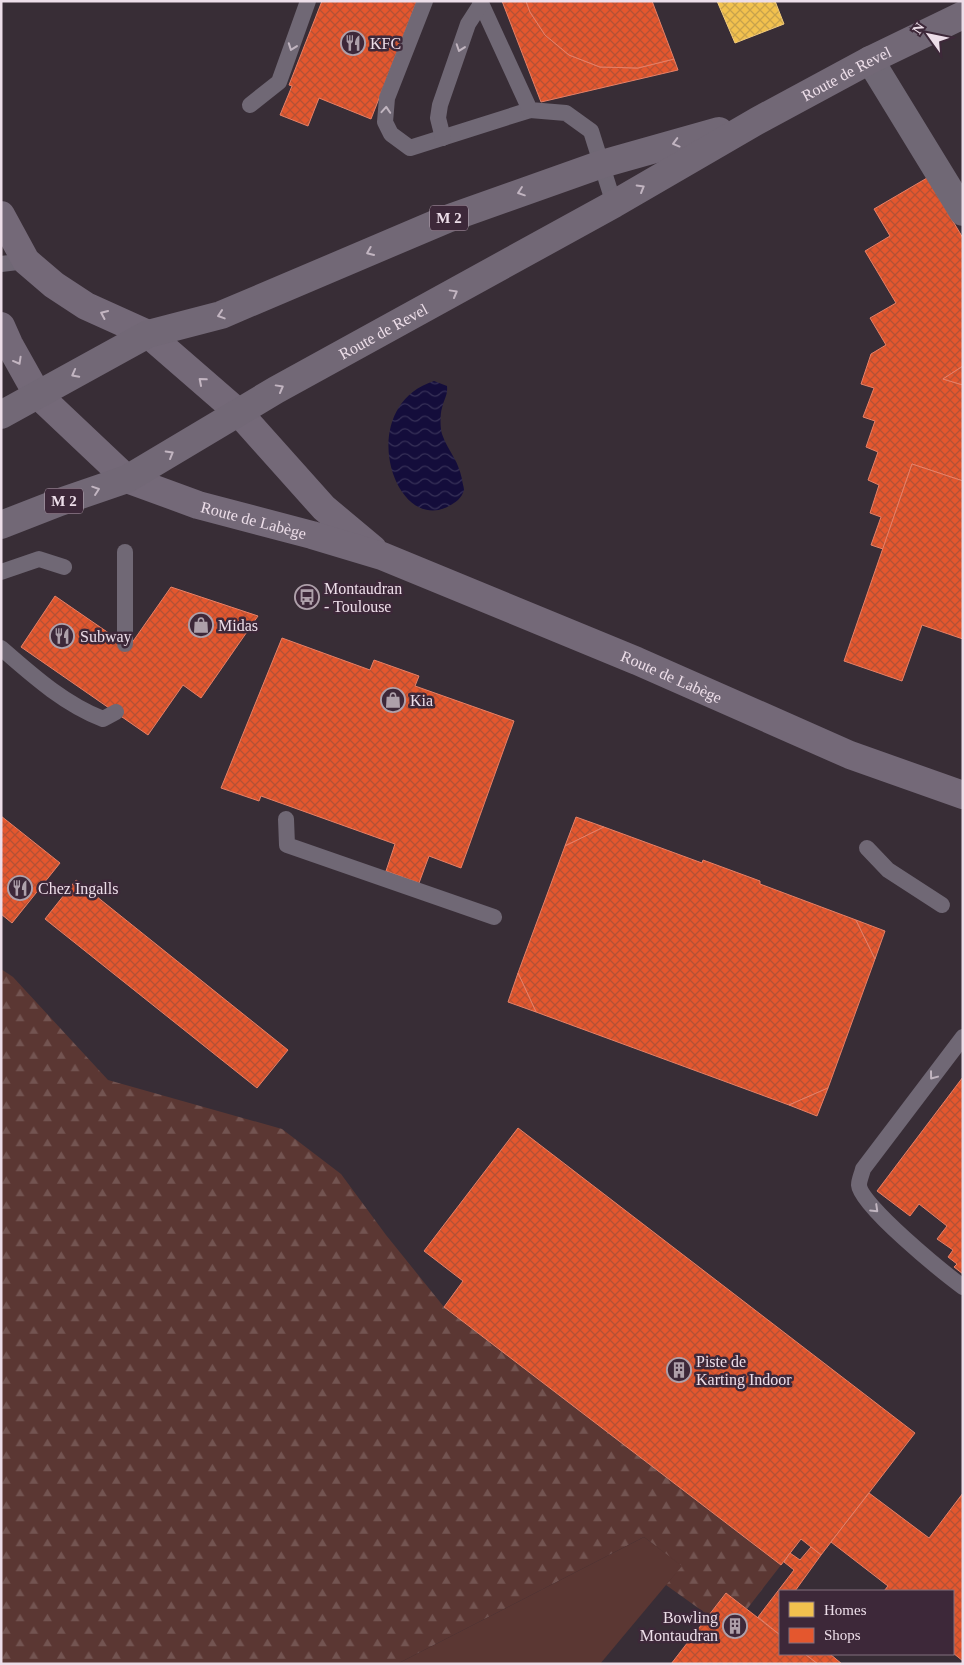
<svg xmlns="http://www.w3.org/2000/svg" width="964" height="1665" font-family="'Times New Roman',serif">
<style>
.forest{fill:url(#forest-firs)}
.garden{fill:#5b3733}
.water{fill:url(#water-waves)}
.homes{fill:url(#homes-cross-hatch);stroke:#f0ca7c}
.shops{fill:url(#shops-cross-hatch);stroke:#e78066}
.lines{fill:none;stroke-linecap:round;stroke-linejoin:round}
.service{stroke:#706875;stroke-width:16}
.minor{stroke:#706875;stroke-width:28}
.secondary{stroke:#746978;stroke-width:28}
.primary{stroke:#726876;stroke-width:28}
.oneway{stroke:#c1b5c0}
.oneway2{stroke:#c2b5c1}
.oneway3{stroke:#c3b5c1}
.labels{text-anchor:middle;stroke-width:5;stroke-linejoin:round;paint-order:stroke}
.shield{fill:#3d2839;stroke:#b8a7b4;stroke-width:1}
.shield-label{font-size:15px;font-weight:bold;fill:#eddee9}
.poi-label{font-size:16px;fill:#eddee9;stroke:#3d2839;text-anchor:start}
.street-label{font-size:16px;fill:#eddee9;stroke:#3d2839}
</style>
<defs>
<pattern id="forest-firs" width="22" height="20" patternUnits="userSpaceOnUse" patternTransform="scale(1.25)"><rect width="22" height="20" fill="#5b3733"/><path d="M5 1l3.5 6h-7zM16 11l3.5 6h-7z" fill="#735451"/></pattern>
<pattern id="water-waves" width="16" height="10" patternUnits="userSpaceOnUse" patternTransform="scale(1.25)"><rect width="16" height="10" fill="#140d3b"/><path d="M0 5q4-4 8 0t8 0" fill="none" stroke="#363057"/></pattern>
<pattern id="homes-cross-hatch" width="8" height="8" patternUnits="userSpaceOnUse" patternTransform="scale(1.25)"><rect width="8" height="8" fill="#f2c14e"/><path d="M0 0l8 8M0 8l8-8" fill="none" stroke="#c7a24c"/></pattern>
<pattern id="shops-cross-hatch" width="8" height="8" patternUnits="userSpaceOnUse" patternTransform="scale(1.25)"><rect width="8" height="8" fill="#e4572e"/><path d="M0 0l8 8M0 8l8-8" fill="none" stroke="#b55135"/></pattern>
</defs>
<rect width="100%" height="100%" fill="#382d36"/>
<polygon class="forest" points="1,969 13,977 108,1080 282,1129 341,1174 386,1235 444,1307 781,1565 747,1609 726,1593 708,1615 666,1585 681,1566 644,1537 397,1664 1,1664"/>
<polygon class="garden" points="644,1537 682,1566 600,1664 397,1664"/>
<path class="water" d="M434 381 447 386C448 395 444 399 442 408 440 414 440 428 442 434 448 451 458 459 462 479 462 482 464 487 464 490 462 498 455 503 449 506 394 536 353 407 434 381Z"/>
<polygon class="homes" points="717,1 775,1 784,24 735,43"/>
<g class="shops">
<polygon points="322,1 417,1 371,119 319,98 308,126 280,115 292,86 289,85"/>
<polygon points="502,1 526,1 530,12 545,35 569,55 600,67 638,68 674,59 678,70 541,102"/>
<polygon points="526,1 652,1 674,59 638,68 600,67 569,55 545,35 530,12"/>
<polygon points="927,178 963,238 963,366 943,379 963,385 963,481 912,464 883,549 871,545 881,517 870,513 879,485 868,480 878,452 866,447 875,421 863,417 874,388 861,384 871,354 886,345 870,318 896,303 865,251 890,236 874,209"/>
<polygon points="963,366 963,385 943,379"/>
<polygon points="912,464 963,481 963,639 922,625 902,681 844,661"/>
<polygon points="171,587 258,616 201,698 183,685 148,735 21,647 55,596 129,647"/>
<polygon points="282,638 370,670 374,660 419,676 415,686 514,721 461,868 429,856 419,883 386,871 395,844 261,796 259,801 221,788"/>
<polygon points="1,816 60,863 12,923 1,914"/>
<polygon points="576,817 604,827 565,846"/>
<polygon points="604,827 702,863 703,860 760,881 760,884 856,920 875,959 828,1088 789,1105 536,1012 518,973 565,846"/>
<polygon points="76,880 288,1050 257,1088 45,919"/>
<polygon points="856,920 885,931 875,959"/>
<polygon points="518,973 536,1012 508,1002"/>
<polygon points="963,1077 963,1274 954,1267 957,1264 948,1257 953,1250 937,1239 947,1226 919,1204 910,1216 877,1191"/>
<polygon points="828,1088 817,1116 789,1105"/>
<polygon points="518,1128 915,1433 821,1555 801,1539 781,1565 444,1307 463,1281 424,1251"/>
<polygon points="869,1493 929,1538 963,1493 963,1661 953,1653 953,1591 884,1591 888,1586 831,1542"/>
<polygon points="811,1547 821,1555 795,1591 780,1591 780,1635 758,1617 794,1570 784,1562 790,1553 800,1560"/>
<polygon points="726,1593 780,1635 780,1654 805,1654 818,1664 671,1664"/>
<polygon points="805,1654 830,1654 842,1664 818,1664"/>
</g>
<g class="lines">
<g class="service">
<polyline points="425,1 387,98 385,122 391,134 410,148 530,110"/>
<polyline points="480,1 530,110 566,113 591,131 614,204"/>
<polyline points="250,105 279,82 308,1"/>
<polyline points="443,138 438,118 440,105 468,24 481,4"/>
<polyline points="1,264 26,261"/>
<polyline points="1,572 39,559 64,567"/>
<polyline points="125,644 125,552"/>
<path d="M1 648C32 675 64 704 103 719L116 712"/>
<polyline points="286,819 287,845 494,917"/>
<polyline points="867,848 888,870 942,905"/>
<path d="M963 1037 863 1169C862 1174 859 1180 859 1185 860 1205 944 1273 963 1287"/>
</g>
<polyline class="minor" points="870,60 963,212"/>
<g class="secondary">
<polyline points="1,215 26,261 54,285 86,306 148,334 239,413 324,508 373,549"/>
<path id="s1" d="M1 326 9 344 37 394 127 479 198 505 312 535 382 556 637 661 850 755 963 795"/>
</g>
<g class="primary">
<polyline points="1,415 148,334 221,315 447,219 602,164 719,131"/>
<path id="s2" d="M1 525 60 502 127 479 276 390 614 204 757 121 870 60 963 15"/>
</g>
</g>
<defs><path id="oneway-chevron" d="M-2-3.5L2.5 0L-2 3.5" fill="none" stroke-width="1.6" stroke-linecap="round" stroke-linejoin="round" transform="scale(1.25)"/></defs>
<g class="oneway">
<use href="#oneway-chevron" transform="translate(292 47) rotate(110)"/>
<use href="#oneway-chevron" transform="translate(460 48) rotate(109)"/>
<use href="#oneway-chevron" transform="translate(386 110) rotate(-86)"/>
<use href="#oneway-chevron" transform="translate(933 1076) rotate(127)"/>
<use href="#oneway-chevron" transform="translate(875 1209) rotate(44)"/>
</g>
<g class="oneway2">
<use href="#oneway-chevron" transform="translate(676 143) rotate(165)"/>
<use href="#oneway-chevron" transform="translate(641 188) rotate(-30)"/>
<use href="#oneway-chevron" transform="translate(521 192) rotate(161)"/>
<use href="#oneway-chevron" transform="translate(370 252) rotate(157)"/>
<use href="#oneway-chevron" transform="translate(454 293) rotate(-29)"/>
<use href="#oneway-chevron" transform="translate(221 315) rotate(162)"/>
<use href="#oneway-chevron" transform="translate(75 374) rotate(152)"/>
<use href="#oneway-chevron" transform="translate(280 388) rotate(-29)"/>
<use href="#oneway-chevron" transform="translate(170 454) rotate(-30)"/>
<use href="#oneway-chevron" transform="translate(96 490) rotate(-19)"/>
</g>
<g class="oneway3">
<use href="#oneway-chevron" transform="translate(104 314) rotate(-156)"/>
<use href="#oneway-chevron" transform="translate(18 361) rotate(61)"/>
<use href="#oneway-chevron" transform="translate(202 381) rotate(-139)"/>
</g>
<defs>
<symbol id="restaurant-ring" viewBox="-11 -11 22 22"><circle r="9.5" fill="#3d2839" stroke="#aea0aa" stroke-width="1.5"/><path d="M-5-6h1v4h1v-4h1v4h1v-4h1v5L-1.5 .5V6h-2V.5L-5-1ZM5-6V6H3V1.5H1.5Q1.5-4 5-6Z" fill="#aea0aa"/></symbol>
<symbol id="bus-ring" viewBox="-11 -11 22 22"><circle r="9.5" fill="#3d2839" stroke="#aea0aa" stroke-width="1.5"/><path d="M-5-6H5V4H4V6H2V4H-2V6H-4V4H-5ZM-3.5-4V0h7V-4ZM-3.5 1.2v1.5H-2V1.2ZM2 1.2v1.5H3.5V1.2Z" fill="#aea0aa"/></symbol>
<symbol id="shop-ring" viewBox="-11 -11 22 22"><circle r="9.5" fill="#3d2839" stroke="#aea0aa" stroke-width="1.5"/><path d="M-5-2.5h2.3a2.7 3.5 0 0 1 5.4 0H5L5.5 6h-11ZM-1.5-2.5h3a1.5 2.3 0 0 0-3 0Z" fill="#aea0aa"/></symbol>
<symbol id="building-ring" viewBox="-11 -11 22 22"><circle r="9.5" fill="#3d2839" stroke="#aea0aa" stroke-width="1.5"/><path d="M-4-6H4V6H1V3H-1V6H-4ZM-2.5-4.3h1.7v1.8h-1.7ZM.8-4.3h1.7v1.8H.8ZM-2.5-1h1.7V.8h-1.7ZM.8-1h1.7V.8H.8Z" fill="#aea0aa"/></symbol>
</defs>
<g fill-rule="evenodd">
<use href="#restaurant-ring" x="339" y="29" width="28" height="28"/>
<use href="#bus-ring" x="293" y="583" width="28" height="28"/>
<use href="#shop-ring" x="187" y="611" width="28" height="28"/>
<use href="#restaurant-ring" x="48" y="622" width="28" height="28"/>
<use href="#shop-ring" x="379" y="686" width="28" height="28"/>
<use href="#restaurant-ring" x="6" y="874" width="28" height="28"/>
<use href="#building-ring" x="665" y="1356" width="28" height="28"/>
<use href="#building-ring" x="721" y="1612" width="28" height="28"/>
</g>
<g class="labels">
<g class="shield">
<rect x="430" y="205.5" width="38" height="25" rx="4"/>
<rect x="45" y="488.5" width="38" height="25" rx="4"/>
</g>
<g class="shield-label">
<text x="449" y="223">M 2</text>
<text x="64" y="506">M 2</text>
</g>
<g class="poi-label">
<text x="370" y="49">KFC</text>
<text x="324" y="594">Montaudran<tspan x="324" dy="18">- Toulouse</tspan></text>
<text x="218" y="631">Midas</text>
<text x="80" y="642">Subway</text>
<text x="410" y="706">Kia</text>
<text x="38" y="894">Chez Ingalls</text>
<text x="696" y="1367">Piste de<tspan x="696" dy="18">Karting Indoor</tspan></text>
<text x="718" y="1623" text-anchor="end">Bowling<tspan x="718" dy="18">Montaudran</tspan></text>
</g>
<g class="street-label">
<text dy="6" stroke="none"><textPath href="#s2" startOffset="960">Route de Revel</textPath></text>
<text dy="6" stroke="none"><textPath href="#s2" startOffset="430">Route de Revel</textPath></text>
<text dy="6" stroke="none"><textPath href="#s1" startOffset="334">Route de Labège</textPath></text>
<text dy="6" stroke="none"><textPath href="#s1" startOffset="781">Route de Labège</textPath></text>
</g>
</g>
<rect width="964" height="1665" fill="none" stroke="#eddee9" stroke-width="5"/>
<rect x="779" y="1590" width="175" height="65" fill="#3d2839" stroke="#83717f"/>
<rect x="789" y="1602" width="25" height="15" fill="#f2c14e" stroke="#83717f"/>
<text x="824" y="1615" font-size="15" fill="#eddee9">Homes</text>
<rect x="789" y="1628" width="25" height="15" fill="#e4572e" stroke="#83717f"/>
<text x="824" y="1640" font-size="15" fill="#eddee9">Shops</text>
<g transform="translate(929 35) rotate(303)" stroke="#3d2839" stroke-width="4" paint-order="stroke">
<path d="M0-4L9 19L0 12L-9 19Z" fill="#eddee9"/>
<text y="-8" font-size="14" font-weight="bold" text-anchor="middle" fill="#eddee9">N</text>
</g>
</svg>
